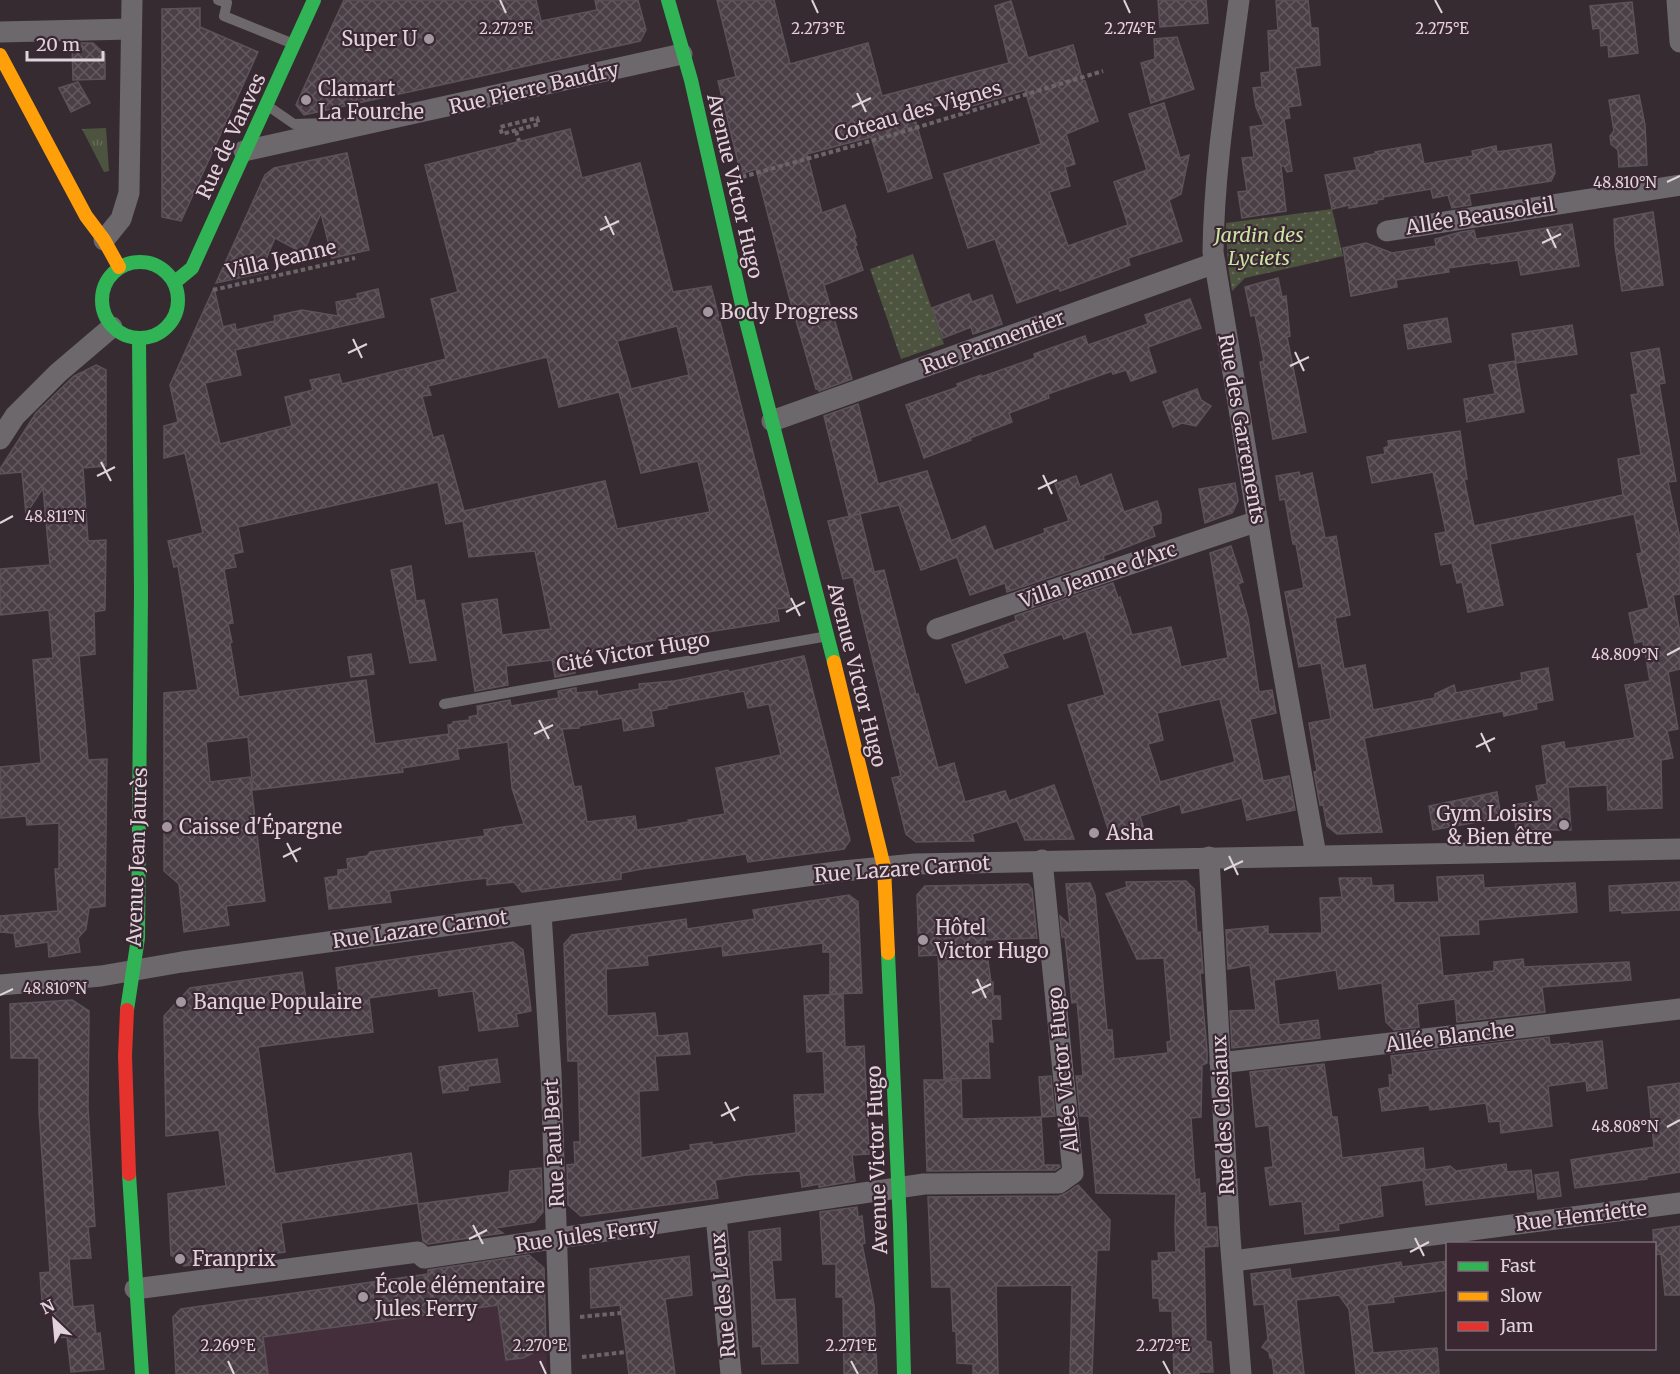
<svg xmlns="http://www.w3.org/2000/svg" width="1680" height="1374" font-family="Merriweather,serif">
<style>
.built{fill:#452e3b}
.grass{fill:url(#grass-tufts)}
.park{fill:url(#park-dots)}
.building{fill:url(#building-cross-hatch);stroke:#5c5358;stroke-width:1.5;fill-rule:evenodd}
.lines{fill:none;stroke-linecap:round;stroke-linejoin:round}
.path{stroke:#6c6568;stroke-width:4;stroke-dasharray:4.5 3;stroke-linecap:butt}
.lane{stroke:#6c686b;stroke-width:10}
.street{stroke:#6c686b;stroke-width:21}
.fast{stroke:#30b455;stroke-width:14}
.slow{stroke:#ff9f0a;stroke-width:14}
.jam{stroke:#e5322d;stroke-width:14}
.ticks{fill:none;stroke:#e0d3da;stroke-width:2}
.poi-dot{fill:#a4989f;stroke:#3a2732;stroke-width:2}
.labels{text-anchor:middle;stroke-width:4.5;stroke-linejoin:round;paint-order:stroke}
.poi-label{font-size:20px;fill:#e0d3da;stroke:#3a2732;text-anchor:start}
.street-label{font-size:20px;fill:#e0d3da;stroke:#3a2732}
.park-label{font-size:20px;font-style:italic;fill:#c9e5a1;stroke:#3a2732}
.ticks-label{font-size:15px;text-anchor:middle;fill:#e0d3da;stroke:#3a2732;stroke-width:4.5;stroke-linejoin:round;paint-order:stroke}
</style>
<defs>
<pattern id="grass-tufts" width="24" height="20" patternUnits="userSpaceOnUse" patternTransform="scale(1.5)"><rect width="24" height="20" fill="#4c533f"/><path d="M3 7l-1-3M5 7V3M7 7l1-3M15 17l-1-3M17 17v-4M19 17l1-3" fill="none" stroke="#666b5a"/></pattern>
<pattern id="park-dots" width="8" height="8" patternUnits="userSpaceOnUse" patternTransform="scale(1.5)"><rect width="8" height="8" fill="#4c533f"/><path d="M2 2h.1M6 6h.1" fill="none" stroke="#666b5a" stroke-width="1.8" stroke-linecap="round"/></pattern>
<pattern id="building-cross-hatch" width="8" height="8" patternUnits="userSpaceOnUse" patternTransform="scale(1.5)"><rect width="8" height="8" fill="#4b3f46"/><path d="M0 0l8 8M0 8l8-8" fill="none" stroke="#655a60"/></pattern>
</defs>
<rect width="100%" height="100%" fill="#362b31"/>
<polygon class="built" points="544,1268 547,1374 176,1374 173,1317 181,1309 396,1279"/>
<polygon class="grass" points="106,128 109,171 104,172 82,129"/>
<g class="park">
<polygon points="1332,209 1343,256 1245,278 1232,291 1228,266 1226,223"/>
<polygon points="913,254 944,344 901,359 870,269"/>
</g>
<g class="building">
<polygon points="344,0 536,0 541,21 597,10 595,0 638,0 646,30 640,41 304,115 296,105"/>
<polygon points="717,0 774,0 790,64 868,43 882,96 1009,63 995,6 1011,1 1028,58 1073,45 1083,81 1085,81 1098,121 1066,134 1075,164 1065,167 1070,186 1049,192 1068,246 1128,225 1114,182 1147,170 1129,114 1164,103 1180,158 1189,155 1181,194 1169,200 1182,241 1128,258 1130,265 1109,273 1060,291 1059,288 1017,303 995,239 968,248 944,174 1041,144 1025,90 972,106 969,97 913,112 932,178 888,192 871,137 807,154 822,213 845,205 856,237 854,238 857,245 855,246 863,270 824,285 852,379 819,391 818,389 816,389 789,296 756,169 741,174 718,81 736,77"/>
<polygon points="1158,0 1206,0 1208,23 1160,27"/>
<polygon points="1276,0 1308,0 1311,28 1318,28 1320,65 1295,68 1301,105 1288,107 1290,118 1284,119 1292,171 1287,172 1284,166 1281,166 1286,211 1242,218 1238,192 1247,191 1242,158 1254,157 1250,127 1264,125 1256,107 1253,88 1262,87 1261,73 1270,72 1268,31 1278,30"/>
<polygon points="1632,2 1638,53 1609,57 1608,45 1601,46 1600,28 1593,29 1590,6"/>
<polygon points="200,8 200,27 258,52 181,221 162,217 162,9"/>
<polygon points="1177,37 1194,89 1151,103 1141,63 1155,59 1154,39"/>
<polygon points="72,43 93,43 105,54 105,79 73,80"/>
<polygon points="78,82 90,103 71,112 59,88"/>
<polygon points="1639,95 1645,125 1647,165 1619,167 1618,150 1611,144 1610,136 1614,131 1609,100"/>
<path d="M570 129 582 178 640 163 673 292 711 286 792 607 777 609 779 621 592 650V652L573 655 575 673 555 677 552 660 506 666 508 685 475 691 462 604 497 599 502 635 551 629 535 551 469 557 463 521 446 524 438 482 238 527 243 552 233 554 236 567 224 569 233 623 228 624 232 642 230 643 239 697 366 680 375 744 449 734 448 725 453 724V722L470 720 469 717 478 715 477 706 510 700 511 706 559 698 558 691 576 688V693L597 691 598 696 640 689 639 684 674 681 728 670 729 672 804 656 850 840 844 849 748 862 746 854 642 869 621 873V879L522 892 514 882 487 885V878L461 881 389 891 391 902 329 909 325 878 338 876V870L348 869 347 859 367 856 370 852 485 836 484 830 524 824 512 788 508 742 457 749 459 759 402 768 403 772 253 790 248 737 206 742 210 782 250 777 265 901 226 906 229 925 184 932 179 884 164 871V693L198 690 178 566 174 567 168 541 203 533 185 453 164 458V426L178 422 170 385 214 288 223 327 235 324 236 330 275 321 274 316 302 310 338 316 336 302 358 298 357 294 378 289 384 317 235 350 241 375 205 383 220 444 292 426 285 397 313 390 310 380 339 374 342 384 446 359 431 299 458 292 425 165ZM677 326 689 375 631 389 617 341ZM547 357 559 407 619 392 641 473 698 461 710 512 617 529 605 481 464 511 443 435 433 438 422 396 431 395 428 386ZM744 691 748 708 769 704 781 755 716 768 725 814 688 820 689 822 637 830 635 816 587 822 581 786 574 787 562 729 579 728V726L622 718 624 731 654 726 651 711 667 708 666 706Z"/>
<polygon points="1420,144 1424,164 1473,156 1472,151 1496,146 1497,152 1551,144 1555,173 1551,181 1469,194 1471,205 1452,208 1448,195 1433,198 1431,189 1383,197 1383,199 1377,200 1377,203 1349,208 1349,205 1332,209 1325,175 1357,170 1354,158 1375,154 1375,152"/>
<polygon points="347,153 369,250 332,258 321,213 303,253 275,238 264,264 266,272 216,283 265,175 274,168"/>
<polygon points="1653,212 1663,285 1622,291 1615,246 1614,219"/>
<polygon points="1572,224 1579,266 1521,275 1518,260 1491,264 1491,262 1448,268 1449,272 1396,280 1397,287 1351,296 1343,248 1366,243 1392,253 1436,246 1435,239 1461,232 1474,230 1476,239"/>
<polygon points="1278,278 1282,297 1286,296 1290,336 1287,337 1306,432 1273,439 1260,362 1264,361 1255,315 1251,316 1245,287"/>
<polygon points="969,294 972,302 992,295 1002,324 973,334 971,327 943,338 932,308"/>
<polygon points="1190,299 1201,328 1148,347 1156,372 1131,381 1126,370 1113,374 1112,371 1048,394 1049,398 1009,413 1012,422 970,438 971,440 924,458 906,405 958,387 957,384 981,375 981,377 1035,358 1034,354 1085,336 1088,345 1148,324 1145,315"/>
<polygon points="1447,318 1451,342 1408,349 1404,325"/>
<polygon points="1572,325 1577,354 1516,363 1512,334"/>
<polygon points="1659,348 1665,383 1659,384 1676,481 1668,482 1680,539 1680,594 1673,595 1680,633 1680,669 1668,672 1678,729 1667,731 1673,758 1661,760 1662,808 1608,810 1607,785 1568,787 1571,830 1516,830 1513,805 1539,801 1536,786 1547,784 1542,746 1564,742 1565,749 1635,738 1625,685 1650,681 1643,641 1635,643 1629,613 1649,608 1637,554 1642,553 1634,514 1490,544 1503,605 1468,612 1462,582 1457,583 1452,563 1441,565 1435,534 1446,532 1433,472 1372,483 1367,457 1385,454 1384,448 1389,446 1388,441 1460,431 1467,479 1464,479 1474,526 1623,495 1618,459 1641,455 1631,395 1638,394 1631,353"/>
<polygon points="1515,361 1524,412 1467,422 1464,399 1495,394 1489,365"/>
<polygon points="96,365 106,370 106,466 83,468 88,541 106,540 105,610 94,612 95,654 79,656 88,760 107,759 105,906 89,908 86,929 78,938 80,952 49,957 48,942 16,947 14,933 0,932 0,916 58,911 55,869 59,869 59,823 27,825 26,816 1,818 0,767 41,763 33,660 53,658 49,610 0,615 0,569 50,565 43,488 26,514 22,472 0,474 0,469 36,413 74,376"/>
<polygon points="1197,389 1201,400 1211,406 1196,426 1182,423 1173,427 1163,402"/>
<polygon points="858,404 878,484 927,471 951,541 985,526 994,551 1045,533 1044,529 1069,521 1055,484 1076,476 1080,487 1111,474 1124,512 1157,501 1161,514 1161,523 1152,526 1155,536 1103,556 1104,559 1007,592 1005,583 970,595 957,557 921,570 899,505 849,516 824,416"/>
<polygon points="1299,472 1300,476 1312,473 1325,538 1336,536 1350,615 1335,618 1344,669 1365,665 1373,710 1435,698 1435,694 1454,685 1456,693 1522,680 1521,673 1548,668 1553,700 1536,703 1537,709 1504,716 1503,711 1364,738 1382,832 1337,834 1327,826 1323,804 1320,805 1314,772 1317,771 1309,723 1331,719 1321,663 1299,667 1285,592 1304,588 1296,544 1293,544 1285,499 1280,500 1276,476"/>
<polygon points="1235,483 1238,501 1232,513 1205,523 1199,489"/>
<polygon points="860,514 874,572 884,570 916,695 918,694 938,768 954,763 965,802 1005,791 1009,801 1054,785 1074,839 1025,840 1017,821 972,834 974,841 916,842 906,834 892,778 901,776 860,608 853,577 843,579 828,521"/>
<path d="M1231 546 1243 582 1238 584 1248 618 1259 692 1272 690 1276 713 1250 719 1263 781 1289 776 1295 810 1247 820 1242 798 1182 813 1180 804 1140 816 1146 837 1111 838 1068 705 1105 695 1086 631 1064 639 1062 634 1002 654 1008 667 966 683 952 645 1016 621 1015 616 1113 583 1118 598 1120 597 1132 635 1171 627 1181 667 1228 658 1210 553ZM1220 699 1235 762 1160 782 1148 744 1163 740 1157 713Z"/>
<polygon points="411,566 416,601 424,600 436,660 410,663 391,570"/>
<polygon points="371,654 374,674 351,677 348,657"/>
<polygon points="1497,792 1501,818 1433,830 1429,806"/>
<polygon points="1483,875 1484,888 1575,883 1577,912 1478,920 1479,934 1439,936 1443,976 1494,971 1494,962 1523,959 1524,967 1629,962 1631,980 1542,987 1545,1012 1457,1022 1455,999 1417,1004 1419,1027 1394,1030 1386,1022 1382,983 1339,989 1336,970 1274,980 1279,1025 1318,1020 1320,1038 1232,1048 1230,1011 1256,1010 1250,965 1228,969 1226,930 1268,926 1268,934 1322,933 1320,898 1342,897 1339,878 1371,878 1372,886 1393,885 1394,903 1439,902 1437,877"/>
<polygon points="1186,881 1194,889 1197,933 1200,932 1203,973 1200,973 1207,1050 1207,1063 1202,1065 1201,1117 1191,1118 1195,1180 1199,1179 1200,1194 1205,1193 1206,1227 1217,1227 1218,1246 1204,1247 1206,1341 1211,1342 1213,1372 1198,1372 1199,1374 1174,1374 1172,1311 1160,1311 1159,1298 1153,1298 1152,1261 1159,1261 1158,1253 1176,1252 1175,1226 1176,1194 1096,1193 1089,1116 1080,1116 1076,1076 1083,1076 1079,1022 1077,1002 1072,1003 1065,937 1062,937 1060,916 1070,925 1066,884 1090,883 1095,895 1107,1030 1112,1030 1114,1059 1168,1053 1167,1042 1171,1041 1164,958 1137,959 1106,894 1127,887 1126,882"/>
<polygon points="1680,882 1680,910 1622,913 1622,910 1610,911 1609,886"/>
<polygon points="1028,884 1032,889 1037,938 985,940 991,982 993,982 993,996 1000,996 1001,1019 991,1019 993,1042 988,1041 990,1078 944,1079 938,955 919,956 917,895 925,886"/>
<polygon points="849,895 858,902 862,993 830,994 830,952 823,952 823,943 723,956 722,946 647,956 648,965 606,969 607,1016 655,1013 658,1036 687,1033 690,1054 655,1056 658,1090 639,1091 641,1158 691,1150 690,1145 712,1142 712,1145 796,1133 794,1095 825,1094 823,1051 807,1052 804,996 843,994 845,1047 864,1046 869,1154 852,1155 855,1181 819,1187 819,1184 802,1187 800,1171 747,1175 715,1180 718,1198 581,1216 568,1205 567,1165 575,1164 574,1142 580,1142 578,1061 568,1061 564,944 572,935 686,919 687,929 755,919 753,910"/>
<polygon points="513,942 523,950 531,1011 516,1014 518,1026 479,1031 473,991 439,996 438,988 369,998 373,1032 258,1047 275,1174 411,1153 418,1203 281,1223 285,1252 184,1266 171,1255 168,1194 226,1186 219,1130 166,1136 164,1016 190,988 302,972 306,999 339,994 336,968"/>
<polygon points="72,1000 89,1011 88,1108 95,1226 88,1227 91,1258 69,1259 73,1307 93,1305 96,1334 100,1333 104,1369 71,1372 67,1337 56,1338 51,1300 42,1300 40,1273 50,1272 39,1112 39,1058 11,1058 10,1004"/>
<polygon points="1549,1037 1550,1045 1569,1043 1569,1045 1602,1041 1607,1088 1587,1091 1586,1081 1548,1086 1552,1126 1501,1133 1500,1121 1489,1122 1486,1103 1430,1110 1429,1105 1382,1111 1379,1089 1390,1087 1389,1075 1393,1075 1391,1056"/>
<polygon points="497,1059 500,1082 468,1086 468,1090 443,1093 439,1067"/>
<polygon points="1324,1064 1332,1117 1337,1117 1342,1158 1423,1148 1425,1170 1450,1166 1456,1171 1506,1164 1507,1172 1531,1170 1534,1192 1426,1205 1423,1180 1380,1186 1383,1216 1338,1224 1339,1230 1305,1234 1302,1201 1270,1205 1265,1168 1273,1167 1269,1125 1256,1127 1250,1072"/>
<polygon points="1051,1076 1055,1116 1042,1117 1039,1077"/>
<polygon points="924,1080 961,1080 962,1119 1041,1117 1044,1165 1059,1165 1060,1167 1055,1170 927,1171"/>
<polygon points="1680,1083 1680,1172 1647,1177 1647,1179 1575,1188 1571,1160 1654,1147 1648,1087"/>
<polygon points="541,1168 543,1212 534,1222 495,1228 503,1233 428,1244 423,1241 418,1204 509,1192 510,1171"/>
<polygon points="1558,1172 1561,1196 1538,1199 1535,1175"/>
<polygon points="1078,1185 1110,1220 1109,1250 1097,1250 1092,1374 1070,1374 1072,1285 996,1286 998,1374 973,1374 973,1364 957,1363 956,1331 953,1331 951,1287 932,1287 928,1197 1059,1196 1066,1193"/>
<polygon points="857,1207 858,1217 862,1216 865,1243 862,1244 874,1305 877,1374 844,1374 843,1297 836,1297 836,1264 823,1264 820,1212"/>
<polygon points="1680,1226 1680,1295 1665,1295 1661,1254 1654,1255 1653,1230"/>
<polygon points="780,1228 781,1260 772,1260 775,1300 795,1299 798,1363 762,1364 761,1346 753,1347 749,1232"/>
<polygon points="529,1255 544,1268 546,1346 523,1358 506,1360 498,1305 263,1337 268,1374 176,1374 173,1317 181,1309 428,1274 428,1270"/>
<polygon points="689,1256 692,1295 665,1299 675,1374 629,1374 620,1305 591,1308 590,1269"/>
<polygon points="1448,1261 1448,1290 1393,1297 1394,1302 1367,1305 1373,1353 1437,1348 1439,1374 1356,1374 1349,1309 1339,1295 1296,1300 1304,1374 1274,1374 1272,1358 1270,1358 1269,1352 1262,1347 1268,1339 1264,1304 1254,1305 1251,1274 1290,1269 1291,1279 1401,1262 1402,1267"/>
</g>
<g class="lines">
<g class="path">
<polygon points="537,118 539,124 502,134 500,127"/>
<polyline points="516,131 519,141"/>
<polyline points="742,177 892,135 1103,71"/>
<polyline points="213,290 355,258"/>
<polyline points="580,1317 621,1313"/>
<polyline points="582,1357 626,1352"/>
</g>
<g class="lane">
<polyline points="218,0 227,3 224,16 291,43"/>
<polyline points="268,106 294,124 328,123"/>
<polyline points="444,704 828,636"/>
</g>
<g class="street">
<path d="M1239 0C1228 84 1214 167 1213 252L1275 626 1316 855"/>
<polyline points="1677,0 1680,42"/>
<polyline points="0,32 131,29"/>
<polyline points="244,151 682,54"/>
<polyline points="1387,231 1680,185"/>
<polyline points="104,240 121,219 129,193 132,0"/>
<polyline points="772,421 1215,263"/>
<polyline points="0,439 15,416 58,373 112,327"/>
<polyline points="937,629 1258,521"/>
<polyline points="1209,857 1230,1237 1241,1374"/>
<polyline points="541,913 551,1072 561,1374"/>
<polyline points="0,985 101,976 182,962 843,871 915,864 1680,849"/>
<polyline points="1220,1063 1680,1009"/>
<polyline points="716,1216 731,1374"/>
<polyline points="1233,1261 1680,1203"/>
<polyline points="135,1289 418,1252 424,1258 924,1184 1059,1183 1073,1173 1042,860"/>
</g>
<g class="fast">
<polyline points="668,0 691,80 742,305 834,662"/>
<circle cx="140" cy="300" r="38"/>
<polyline points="175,282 192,268 314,0"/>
<polyline points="888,953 900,1225 904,1374"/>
<polyline points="127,1010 138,938 141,592 139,338"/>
<polyline points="129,1174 142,1374"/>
</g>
<g class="slow">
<polyline points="0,55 86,216 104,240 119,267"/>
<polyline points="834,662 884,867 888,953"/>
</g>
<polyline class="jam" points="127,1010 125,1056 129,1174"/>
</g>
<path class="ticks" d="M500 0 506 13M812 0 818 13M1124 0 1130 13M1435 0 1442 13M857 93 866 112M852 107 871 98M1667 182 1680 176M605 216 614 235M1547 229 1556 248M600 230 619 221M1542 243 1561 234M353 339 362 358M1295 352 1304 371M348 353 367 344M1290 366 1309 357M101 462 111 481M1043 475 1052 494M97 476 115 467M1038 489 1057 480M0 523 13 516M791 598 800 616M786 612 805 602M1667 655 1680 648M539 720 549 739M1481 733 1490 752M534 734 553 725M1476 747 1495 738M287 843 297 862M1229 856 1238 875M283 857 301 848M1224 870 1243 861M977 979 986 998M972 993 991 984M0 995 13 989M725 1102 735 1121M721 1116 739 1107M1667 1127 1680 1120M473 1225 483 1244M1415 1238 1424 1256M469 1239 487 1230M1410 1252 1429 1242M228 1361 234 1374M540 1361 546 1374M851 1361 858 1374M1163 1361 1170 1374"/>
<g class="poi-dot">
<circle cx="429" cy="39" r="6"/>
<circle cx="306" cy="100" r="6"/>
<circle cx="708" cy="312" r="6"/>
<circle cx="1564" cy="825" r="6"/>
<circle cx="167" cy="827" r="6"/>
<circle cx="1094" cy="833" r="6"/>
<circle cx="923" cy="940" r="6"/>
<circle cx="181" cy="1002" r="6"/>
<circle cx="180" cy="1259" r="6"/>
<circle cx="363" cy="1297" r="6"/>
</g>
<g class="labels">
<g class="poi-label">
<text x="417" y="46" text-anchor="end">Super U</text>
<text x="318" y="96">Clamart<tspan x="318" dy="23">La Fourche</tspan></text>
<text x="720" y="319">Body Progress</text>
<text x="1552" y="821" text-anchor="end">Gym Loisirs<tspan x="1552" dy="23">&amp; Bien être</tspan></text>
<text x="179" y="834">Caisse d'Épargne</text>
<text x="1106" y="840">Asha</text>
<text x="935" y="935">Hôtel<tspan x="935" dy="23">Victor Hugo</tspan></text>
<text x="193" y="1009">Banque Populaire</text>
<text x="192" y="1266">Franprix</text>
<text x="375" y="1293">École élémentaire<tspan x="375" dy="23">Jules Ferry</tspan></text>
</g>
<g class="street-label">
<text transform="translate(534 88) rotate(-13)" y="7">Rue Pierre Baudry</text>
<text transform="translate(918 111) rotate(-16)" y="7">Coteau des Vignes</text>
<text transform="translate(231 136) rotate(-65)" y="7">Rue de Vanves</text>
<text transform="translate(735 186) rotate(77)" y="7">Avenue Victor Hugo</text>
<text transform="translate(1480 216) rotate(-9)" y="7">Allée Beausoleil</text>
<text transform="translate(281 259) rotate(-13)" y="7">Villa Jeanne</text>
<text transform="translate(993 342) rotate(-20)" y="7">Rue Parmentier</text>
<text transform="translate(1242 429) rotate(80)" y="7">Rue des Garrements</text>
<text transform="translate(1098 575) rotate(-19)" y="7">Villa Jeanne d'Arc</text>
<text transform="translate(633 652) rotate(-10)" y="7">Cité Victor Hugo</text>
<text transform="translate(857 675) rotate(76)" y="7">Avenue Victor Hugo</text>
<text transform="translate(137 857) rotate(-88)" y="7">Avenue Jean Jaurès</text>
<text transform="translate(902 869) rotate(-4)" y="7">Rue Lazare Carnot</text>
<text transform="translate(420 929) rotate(-8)" y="7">Rue Lazare Carnot</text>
<text transform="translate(1450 1037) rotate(-7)" y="7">Allée Blanche</text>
<text transform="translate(1063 1070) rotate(-96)" y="7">Allée Victor Hugo</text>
<text transform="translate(1223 1115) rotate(-93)" y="7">Rue des Closiaux</text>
<text transform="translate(554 1143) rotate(-93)" y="7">Rue Paul Bert</text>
<text transform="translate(877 1160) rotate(-92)" y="7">Avenue Victor Hugo</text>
<text transform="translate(1581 1216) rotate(-7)" y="7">Rue Henriette</text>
<text transform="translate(587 1235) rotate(-8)" y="7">Rue Jules Ferry</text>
<text transform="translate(723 1295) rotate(-95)" y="7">Rue des Leux</text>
</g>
<g class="park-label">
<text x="1259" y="242">Jardin des<tspan x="1259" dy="23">Lyciets</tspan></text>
</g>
</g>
<g class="ticks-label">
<text x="506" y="34">2.272°E</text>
<text x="818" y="34">2.273°E</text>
<text x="1130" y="34">2.274°E</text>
<text x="1442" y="34">2.275°E</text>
<text x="1625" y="188">48.810°N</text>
<text x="55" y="522">48.811°N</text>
<text x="1625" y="660">48.809°N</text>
<text x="55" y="994">48.810°N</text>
<text x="1625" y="1132">48.808°N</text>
<text x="228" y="1351">2.269°E</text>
<text x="540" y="1351">2.270°E</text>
<text x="851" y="1351">2.271°E</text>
<text x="1163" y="1351">2.272°E</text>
</g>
<rect x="1446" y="1242" width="210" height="108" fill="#3a2732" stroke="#7c6c75" stroke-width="1.5"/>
<rect x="1458" y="1262" width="30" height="9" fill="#30b455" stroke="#7c6c75" stroke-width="1.5"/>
<text x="1500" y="1272" font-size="18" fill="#e0d3da">Fast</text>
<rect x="1458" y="1292" width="30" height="9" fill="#ff9f0a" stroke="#7c6c75" stroke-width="1.5"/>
<text x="1500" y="1302" font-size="18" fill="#e0d3da">Slow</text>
<rect x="1458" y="1322" width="30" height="9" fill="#e5322d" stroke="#7c6c75" stroke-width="1.5"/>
<text x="1500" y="1332" font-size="18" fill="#e0d3da">Jam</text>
<g transform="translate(54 1320) rotate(334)" stroke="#3a2732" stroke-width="4.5" paint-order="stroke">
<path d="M0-4.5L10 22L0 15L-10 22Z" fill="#e0d3da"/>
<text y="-9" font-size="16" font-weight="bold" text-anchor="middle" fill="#e0d3da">N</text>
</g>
<path d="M27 51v9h76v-9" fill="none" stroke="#e0d3da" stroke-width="3"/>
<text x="36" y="51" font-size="18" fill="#e0d3da" stroke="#3a2732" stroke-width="4.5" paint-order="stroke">20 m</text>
</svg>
